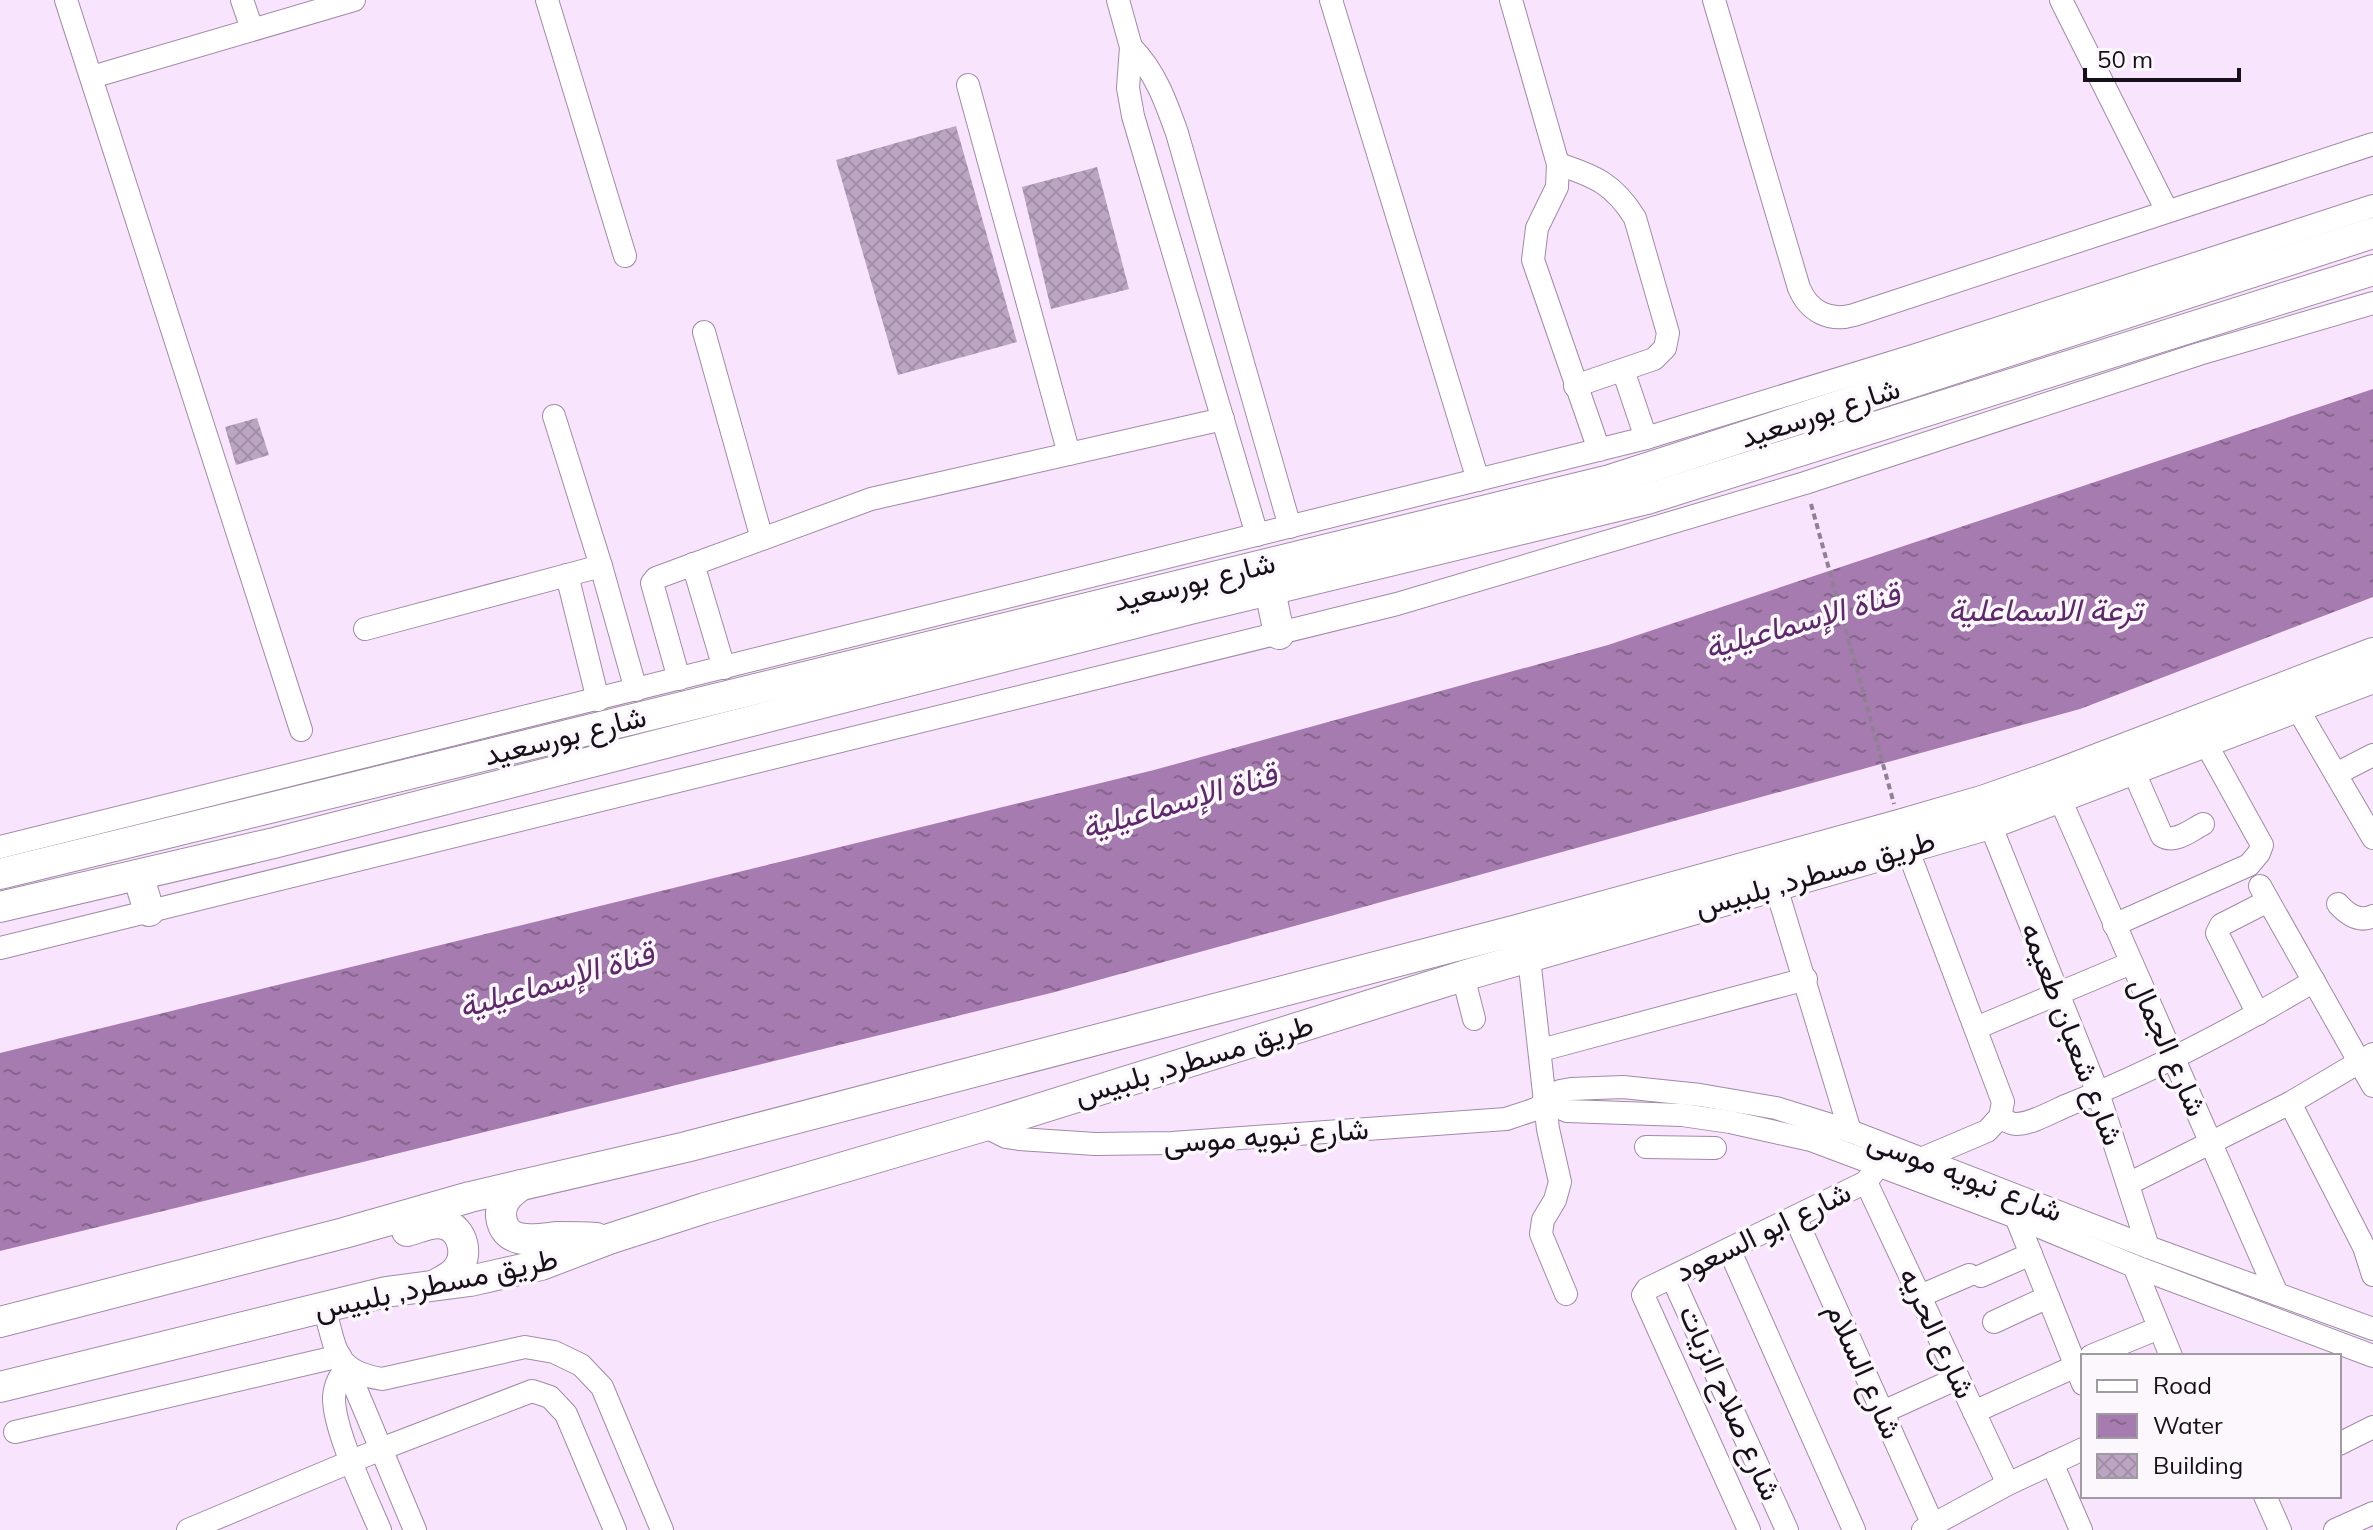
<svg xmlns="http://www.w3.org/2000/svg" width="2373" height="1530" font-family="Mulish,Vazirmatn,sans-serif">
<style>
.water{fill:url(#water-ripples)}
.building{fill:url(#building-cross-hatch)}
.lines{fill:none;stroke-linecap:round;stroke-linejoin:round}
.minor-casing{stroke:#a18aa7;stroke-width:24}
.major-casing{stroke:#a18aa7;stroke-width:32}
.path{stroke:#8f8193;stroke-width:4;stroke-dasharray:6 4;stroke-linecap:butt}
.minor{stroke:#fff;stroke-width:22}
.major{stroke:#fff;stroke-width:30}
.labels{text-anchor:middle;stroke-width:7;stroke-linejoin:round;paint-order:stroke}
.street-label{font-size:30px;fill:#170f19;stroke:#fcf7fd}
.water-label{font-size:32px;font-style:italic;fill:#5e296a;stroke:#fcf7fd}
</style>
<defs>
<pattern id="water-ripples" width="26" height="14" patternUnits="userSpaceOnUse" patternTransform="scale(2)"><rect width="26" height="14" fill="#a67cb0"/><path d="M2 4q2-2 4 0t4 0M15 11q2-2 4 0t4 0" fill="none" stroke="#86648e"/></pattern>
<pattern id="building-cross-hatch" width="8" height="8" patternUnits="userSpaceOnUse" patternTransform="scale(2)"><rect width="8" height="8" fill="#bca5c2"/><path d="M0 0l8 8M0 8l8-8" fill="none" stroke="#a18da6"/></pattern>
</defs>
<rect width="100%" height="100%" fill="#f8e4fd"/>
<polygon class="water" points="2373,389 2373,597 2080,709 1055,992 0,1251 0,1053 1154,770 1608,645"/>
<g class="building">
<polygon points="956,126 1017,342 898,375 836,160"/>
<polygon points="1097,167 1129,289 1051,309 1022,187"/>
<polygon points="257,418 269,455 236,465 225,427"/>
</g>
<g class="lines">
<defs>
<g id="minor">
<polyline points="66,0 301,730"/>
<polyline points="242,0 252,29"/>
<polyline points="547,0 625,256"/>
<polyline points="1118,0 1131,47 1128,88 1133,116 1257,535"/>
<polyline points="1331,0 1478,480"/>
<polyline points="1511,0 1558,164 1557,187 1537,228 1533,260 1599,450"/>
<path d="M1714 0 1799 288C1809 312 1830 322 1854 315L2373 144"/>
<polyline points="2061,0 2167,211"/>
<path d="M1131 47C1155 71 1166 102 1177 133L1290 527"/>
<polyline points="92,77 354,0"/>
<polyline points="968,85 1069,454"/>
<path d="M1558 164C1595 176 1614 184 1635 218L1668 333 1665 348 1654 359 1575 386"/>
<polyline points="704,332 762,539"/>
<polyline points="1623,370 1646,438"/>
<polyline points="554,416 601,566 636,690"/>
<polyline points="693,564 724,668"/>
<polyline points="567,575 598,700"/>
<polyline points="365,629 601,566"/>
<polyline points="679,679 652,583 656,578 871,499 1223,419"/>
<polyline points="2296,706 2373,838"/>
<path d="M2133 770 2162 836C2175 844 2191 830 2203 824"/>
<polyline points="2336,774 2373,755"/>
<polyline points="2060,799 2277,1294"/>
<polyline points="1990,824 2098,1093 2148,1247"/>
<polyline points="0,847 1646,438 1916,355 2373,206"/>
<polyline points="1907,848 2003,1102 2000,1117 1987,1131 1921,1159"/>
<polyline points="1775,884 1850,1131"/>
<polyline points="2260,886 2373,1086"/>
<path d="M2338 904C2347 914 2359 923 2373 916"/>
<polyline points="2114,925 2249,865 2259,853 2262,845 2205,742"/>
<polyline points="0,948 1397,604 1805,483 2199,354 2373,303"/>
<polyline points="1529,958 1548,1129 1560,1182 1555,1200 1543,1220 1541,1234 1566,1294"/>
<polyline points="1463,976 1474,1019"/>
<polyline points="2258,1014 2217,933 2221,925 2268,901"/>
<polyline points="1976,1028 2131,963"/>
<polyline points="1541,1050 1806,979"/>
<polyline points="1547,1102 1567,1111 1682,1115 1730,1122 1811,1140 2016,1217 2134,1266 2373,1356"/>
<polyline points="2290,1103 2364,1247 2373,1275"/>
<path d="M2000 1117C2005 1120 2010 1124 2016 1124 2032 1124 2053 1111 2068 1105 2153 1071 2235 1028 2314 981"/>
<polyline points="984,1126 1006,1137 1019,1139 1095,1144 1172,1143 1506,1119 1536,1109 1560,1091 1571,1089 1623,1087 1700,1095 1776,1108 1850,1131 2148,1247 2373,1329"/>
<polyline points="1646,1147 1715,1148"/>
<polyline points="1866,1182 2008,1484"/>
<polyline points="2128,1184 2290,1103 2373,1054"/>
<polyline points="1795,1217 1933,1525"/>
<polyline points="2016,1217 2083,1384"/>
<polyline points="1729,1249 1854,1530"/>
<polyline points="2134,1266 2171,1356"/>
<polyline points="1981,1276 2031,1254"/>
<polyline points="1672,1277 1787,1530"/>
<polyline points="1920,1296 1969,1275"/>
<path d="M324 1308C337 1350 333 1371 382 1379L525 1347 554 1352 581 1365 602 1387 662 1530"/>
<polyline points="1994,1322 2048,1297"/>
<polyline points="2091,1356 2159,1328"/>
<polyline points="347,1368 415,1530"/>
<path d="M347 1368C339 1376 335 1385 334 1397 333 1429 367 1499 380 1530"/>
<polyline points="1883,1412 1958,1378"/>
<polyline points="1974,1412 2076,1366"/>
<polyline points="15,1432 340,1356"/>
<polyline points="2339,1444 2373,1427"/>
<polyline points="2052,1463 2081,1530"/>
<polyline points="2265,1496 2280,1530"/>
<polyline points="188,1530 381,1449 532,1391 550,1397 566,1414 615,1530"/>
<polyline points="1749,1530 1643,1295 1647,1289 1866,1182 1879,1165"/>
<polyline points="1923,1530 2008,1484 2083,1449"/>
<polyline points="2335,1530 2373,1513"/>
</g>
<g id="major">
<polyline points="1270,590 1279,634"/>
<polyline points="0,874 1610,480 2373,233"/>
<polyline points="138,875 149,911"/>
<polyline points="0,907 274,843 1190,609 1647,499 2373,270"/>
<path d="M521 1185C510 1193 500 1201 501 1216 504 1247 537 1239 558 1237 570 1237 583 1237 596 1238"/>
<path d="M407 1231C418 1228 433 1221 444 1224 464 1229 469 1257 456 1271 451 1277 442 1281 435 1285"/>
<polyline points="0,1322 344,1233 470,1197 686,1147 1521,929 1899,825 1985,800 2053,776 2373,653"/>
<polyline points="0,1387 386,1292 470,1281 541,1265 609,1239 705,1208 984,1126 1463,976 1990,824 2373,678"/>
</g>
</defs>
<use href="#minor" class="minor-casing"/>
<use href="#major" class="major-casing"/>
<polyline class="path" points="1811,504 1894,804"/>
<use href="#minor" class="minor"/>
<use href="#major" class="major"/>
</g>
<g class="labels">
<g class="street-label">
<text transform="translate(1820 413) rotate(-18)" y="10">شارع بورسعيد</text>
<text transform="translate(1194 582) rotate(-14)" y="10">شارع بورسعيد</text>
<text transform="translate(565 736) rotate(-14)" y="10">شارع بورسعيد</text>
<text transform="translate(1815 874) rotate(-16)" y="10">طريق مسطرد, بلبيس</text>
<text transform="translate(2072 1034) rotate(69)" y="10">شارع شعبان طعيمه</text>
<text transform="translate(2168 1047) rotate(66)" y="10">شارع الجمال</text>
<text transform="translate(1194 1060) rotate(-17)" y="10">طريق مسطرد, بلبيس</text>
<text transform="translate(1266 1136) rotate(-4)" y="10">شارع نبويه موسى</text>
<text transform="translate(1965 1176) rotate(21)" y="10">شارع نبويه موسى</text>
<text transform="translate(1763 1232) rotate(-26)" y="10">شارع ابو السعود</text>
<text transform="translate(436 1284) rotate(-12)" y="10">طريق مسطرد, بلبيس</text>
<text transform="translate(1937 1333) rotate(65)" y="10">شارع الحريه</text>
<text transform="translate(1864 1371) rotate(66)" y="10">شارع السلام</text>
<text transform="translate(1730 1403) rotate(66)" y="10">شارع صلاح الزيات</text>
</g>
<g class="water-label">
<text x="2045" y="621">ترعة الاسماعلية</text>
<text transform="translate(1802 621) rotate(-16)" y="11">قناة الإسماعيلية</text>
<text transform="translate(1179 801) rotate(-16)" y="11">قناة الإسماعيلية</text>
<text transform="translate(556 980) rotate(-16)" y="11">قناة الإسماعيلية</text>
</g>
</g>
<rect x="2081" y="1354" width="260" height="144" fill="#fcf7fd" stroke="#a09aa2" stroke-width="2"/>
<rect x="2097" y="1380" width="40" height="12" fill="#ffffff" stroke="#a09aa2" stroke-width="2"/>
<text x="2153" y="1394" font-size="24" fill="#170f19">Road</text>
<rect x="2097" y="1414" width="40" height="24" fill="url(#water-ripples)" stroke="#a09aa2" stroke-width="2"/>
<text x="2153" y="1434" font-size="24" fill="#170f19">Water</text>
<rect x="2097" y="1454" width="40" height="24" fill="url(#building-cross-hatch)" stroke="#a09aa2" stroke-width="2"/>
<text x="2153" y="1474" font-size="24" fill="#170f19">Building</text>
<path d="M2085 68v12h154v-12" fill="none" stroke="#170f19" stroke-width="4"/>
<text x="2097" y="68" font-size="24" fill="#170f19" stroke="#fcf7fd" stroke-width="6" paint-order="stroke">50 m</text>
</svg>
